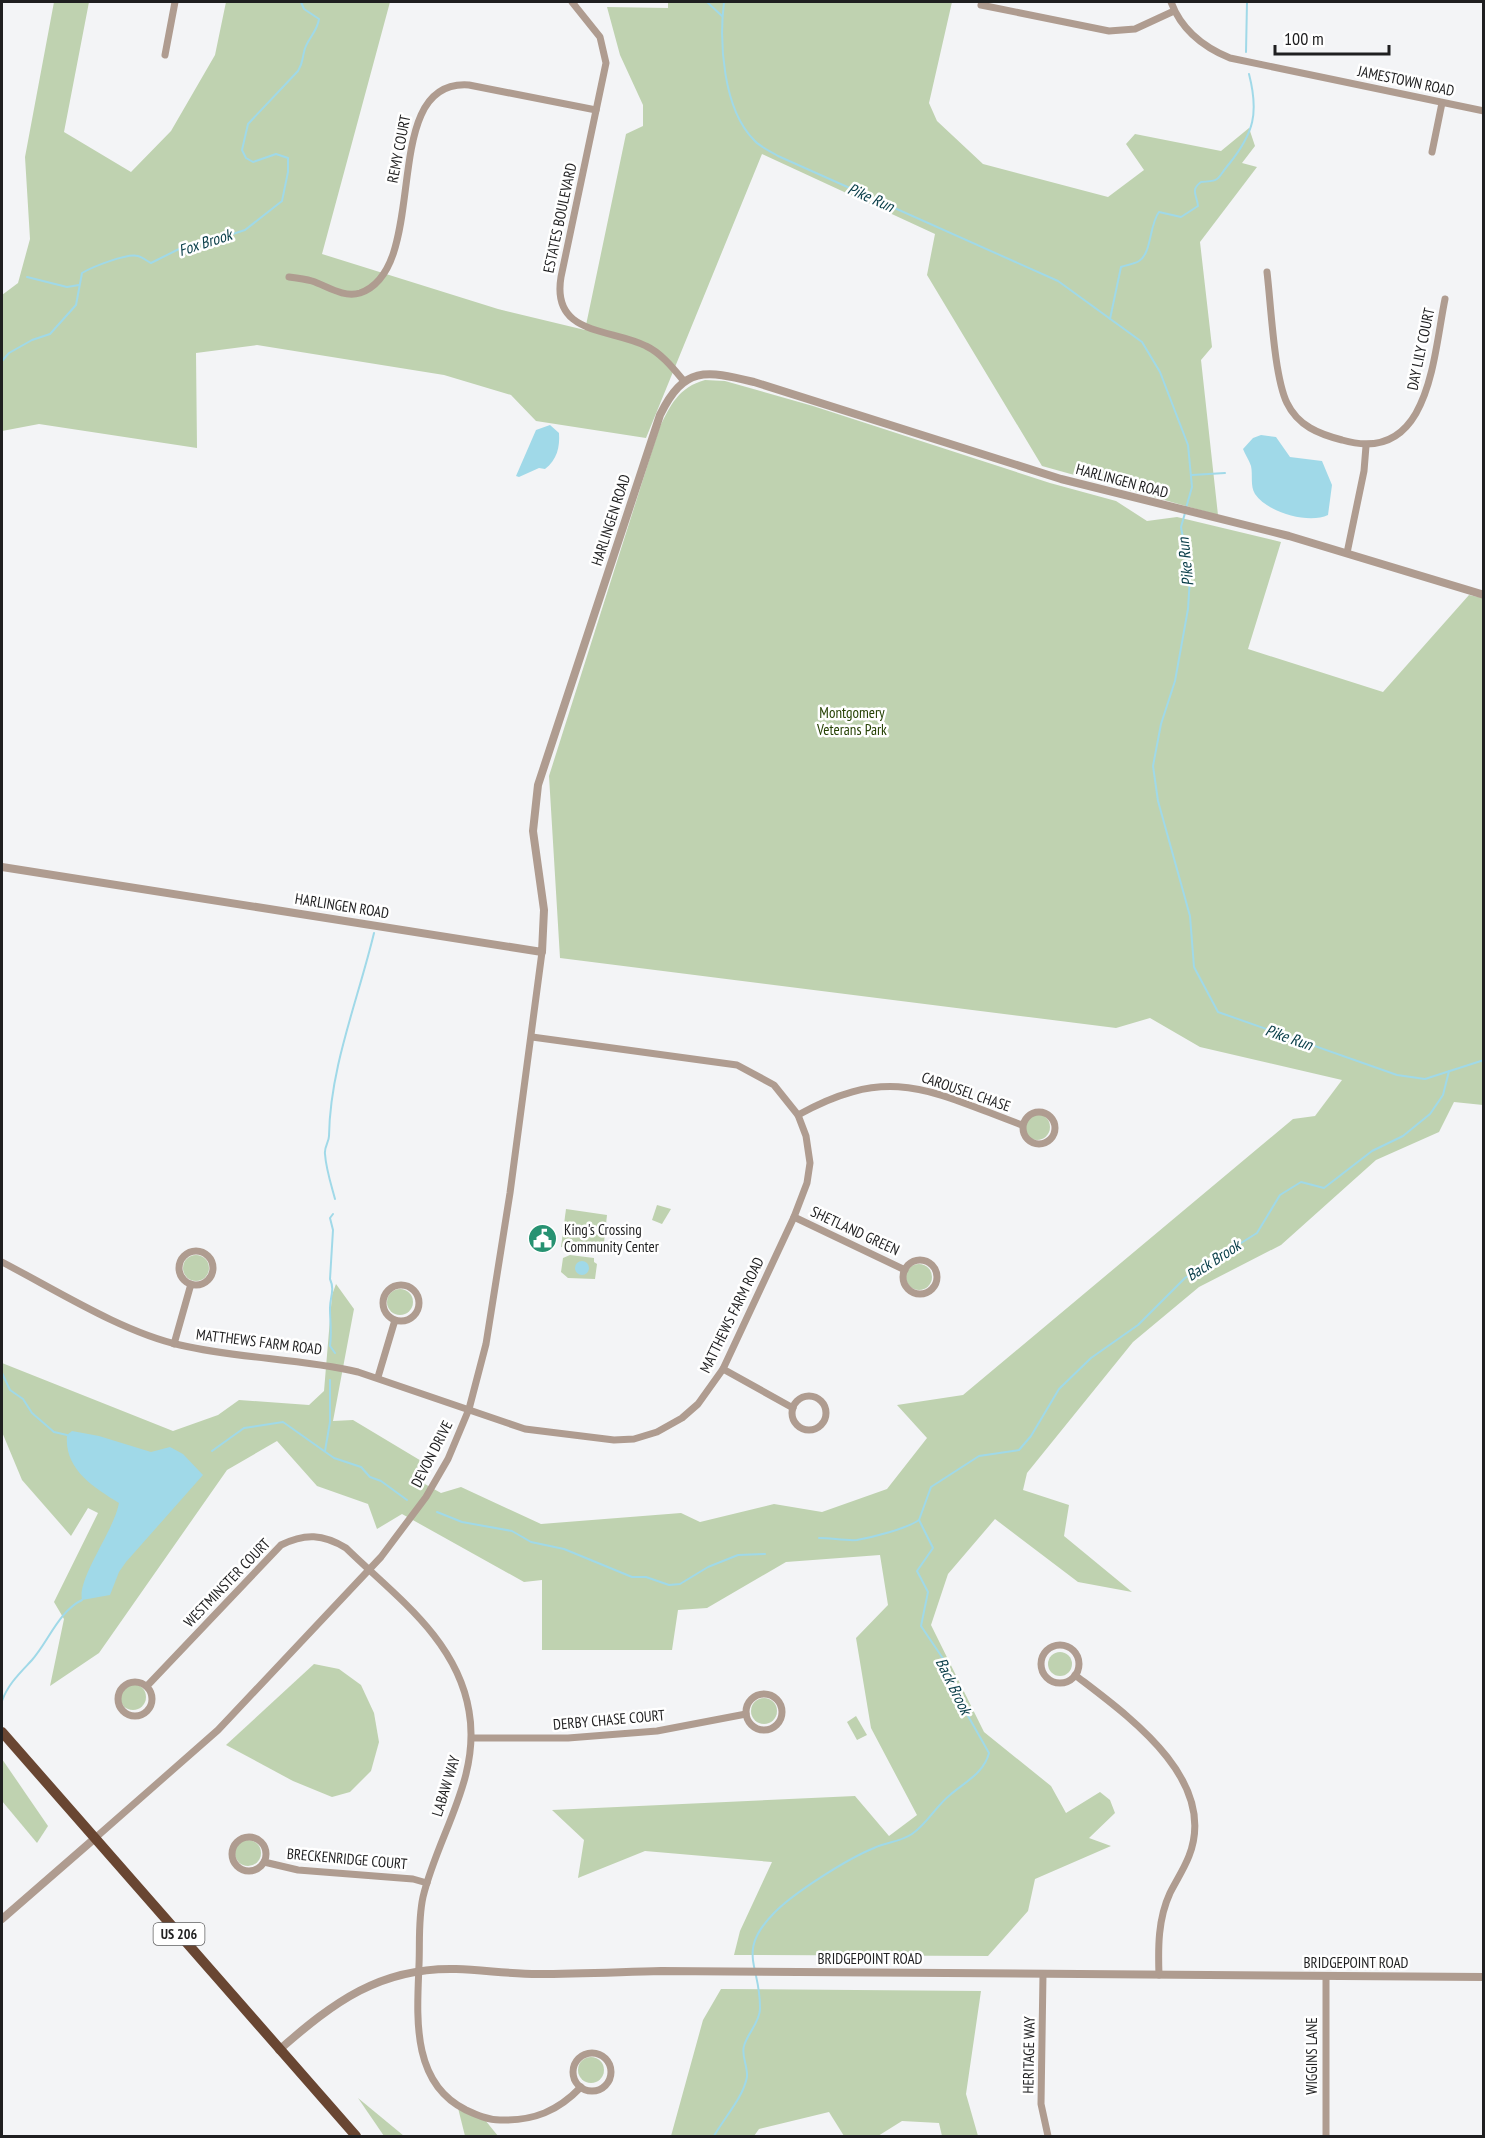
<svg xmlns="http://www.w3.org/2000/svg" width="1485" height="2138" font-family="'PT Sans Narrow',sans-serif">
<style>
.green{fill:#bfd2b0}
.water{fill:#a0d9e8}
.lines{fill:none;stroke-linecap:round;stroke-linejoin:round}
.stream{stroke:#a0d9e8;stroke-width:2}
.minor{stroke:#af9c90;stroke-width:7}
.tertiary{stroke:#af9c90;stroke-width:8}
.trunk{stroke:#694632;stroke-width:10}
.labels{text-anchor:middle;stroke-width:5;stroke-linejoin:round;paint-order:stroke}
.shield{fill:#fff;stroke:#626263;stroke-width:1.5}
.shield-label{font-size:14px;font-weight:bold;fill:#1f1f20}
.street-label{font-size:15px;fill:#1f1f20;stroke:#fff}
.park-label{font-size:15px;fill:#264204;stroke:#fff}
.poi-label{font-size:15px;fill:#1f1f20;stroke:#fff;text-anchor:start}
.water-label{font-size:16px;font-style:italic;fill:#0c404b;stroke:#fff}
</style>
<rect width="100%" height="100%" fill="#f3f4f6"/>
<g class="green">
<polygon points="54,2 89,2 64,132 131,172 171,131 215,55 226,2 390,2 322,254 498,309 585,330 626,134 643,126 643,105 620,55 607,7 668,8 668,2 952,2 929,103 937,121 983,164 1108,197 1144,170 1126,144 1135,134 1221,151 1249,128 1255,146 1242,163 1257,167 1200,242 1212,347 1201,360 1218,515 1042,466 927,275 935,234 762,154 646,438 536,421 511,395 444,375 257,345 196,353 197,448 39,424 2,431 2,295 18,283 30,239 25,157"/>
<path d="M705 380 725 381 813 406 1050 483 1116 501 1147 521 1177 517 1281 542 1248 649 1383 692 1469 595 1483 598V1105L1454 1102 1439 1132 1376 1160 1281 1245 1199 1287 1133 1342 1027 1473 1023 1490 1069 1505 1064 1536 1132 1592 1078 1582 995 1519 948 1574 931 1625 984 1732 1051 1786 1066 1813 1100 1792 1110 1800 1115 1813 1089 1838 1111 1846 1035 1879 1028 1911 988 1956 734 1955 740 1931 772 1862 645 1851 578 1878 584 1840 552 1810 855 1796 889 1836 917 1815 871 1728 856 1638 888 1605 880 1555 786 1562 707 1608 678 1610 672 1650H542V1580L524 1582 402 1514 377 1529 368 1504 317 1486 277 1441 227 1470 99 1653 50 1686 64 1619 54 1602 98 1513 88 1508 71 1536 22 1480 2 1432V1363L173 1431 218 1415 239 1400 309 1405 324 1391 332 1295 336 1284 354 1309 333 1421 353 1420 423 1462 414 1478 441 1493 461 1487 541 1524 681 1513 700 1522 774 1504 822 1512 887 1489 927 1438 897 1405 963 1395 1293 1119 1315 1116 1342 1080 1200 1047 1150 1018 1116 1028 560 958 549 776 659 429C670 405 679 387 705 380Z"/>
<circle cx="1037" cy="1127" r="13"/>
<polygon points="657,1205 671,1209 662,1224 652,1220"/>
<polygon points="566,1209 607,1215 603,1252 561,1247"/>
<circle cx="196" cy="1268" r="13"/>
<polygon points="570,1255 594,1258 594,1262 597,1264 595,1279 568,1278 561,1272 563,1258"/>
<circle cx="919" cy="1277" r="13"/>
<circle cx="400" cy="1302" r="13"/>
<circle cx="1060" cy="1664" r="12"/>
<polygon points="314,1664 339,1669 361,1685 374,1713 379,1742 371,1771 350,1792 332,1797 293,1781 226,1745"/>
<circle cx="133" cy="1697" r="13"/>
<circle cx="764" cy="1711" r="13"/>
<polygon points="856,1716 867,1735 857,1740 847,1722"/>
<polygon points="2,1759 48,1826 37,1843 2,1801"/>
<circle cx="248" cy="1853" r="13"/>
<polygon points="721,1989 981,1991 966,2094 978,2136 942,2136 939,2123 902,2121 878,2136 844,2136 829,2112 759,2129 754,2136 671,2136 703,2020"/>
<circle cx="591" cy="2070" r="13"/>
<polygon points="358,2098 404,2136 384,2136"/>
<polygon points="457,2104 481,2115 498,2136 465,2136"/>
</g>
<g class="water">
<path d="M550 425 559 433C560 447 557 460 545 469L539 468 519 477 516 476 536 430Z"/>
<path d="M1261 435 1276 437 1290 457 1322 461 1332 485 1328 515C1309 524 1268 513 1255 494 1250 486 1253 475 1251 466 1249 460 1245 454 1243 449L1253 438Z"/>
<circle cx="582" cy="1268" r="7"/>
<path d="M72 1431 99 1436 151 1452 170 1447 183 1454 203 1475 126 1562 119 1572 110 1595 82 1600C77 1578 114 1531 119 1503 93 1487 64 1469 67 1435Z"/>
</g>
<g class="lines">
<g class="stream">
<polyline points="707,2 722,16"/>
<path d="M724 2C719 42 723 109 754 140 760 147 770 151 778 156L1058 281 1142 342 1160 372 1188 445 1192 487 1186 508"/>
<polyline points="1246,52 1247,2"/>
<polyline points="27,277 67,287 79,285"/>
<path d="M1110 319 1121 267C1126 265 1135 264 1139 261 1152 253 1149 225 1159 212L1181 217 1198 206C1197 195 1190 190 1201 182 1222 181 1216 179 1229 164 1254 133 1259 113 1249 74"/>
<path d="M2 361 9 353 32 340 50 334 76 305 82 273C92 267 127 253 138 256 142 257 147 261 151 263L187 245 208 242 245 230 282 201 288 172V158L276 154 253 162 246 158 242 150 248 124 298 71C303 63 302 60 304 52 306 40 317 33 319 19L304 9 301 2"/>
<polyline points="1192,475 1225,473"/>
<polyline points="1185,513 1181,527 1190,577 1188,609 1175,681 1161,724 1153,766 1158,801 1190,916 1194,967 1218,1012 1397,1075 1425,1079 1484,1060"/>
<path d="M335 1199C331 1184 326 1169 325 1154 324 1147 329 1142 329 1136 330 1067 358 1000 374 933"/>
<path d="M333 1214 330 1218 333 1230 330 1279C335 1290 330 1297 330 1308 330 1322 332 1332 330 1346L335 1353"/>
<polyline points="2,1373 10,1390 23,1399 32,1413 54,1432 67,1435"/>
<polyline points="212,1451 244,1428 283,1422 334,1458 361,1467 370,1477 381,1481 407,1500"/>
<polyline points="325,1451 330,1422 330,1380"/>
<polyline points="437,1512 462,1522 512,1531 531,1542 564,1549 632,1577 646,1577 669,1585 680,1584 708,1567 738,1555 765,1554"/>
<path d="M819 1538C831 1538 846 1541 857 1540 873 1537 906 1529 919 1520"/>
<path d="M2 1701C8 1684 20 1673 32 1660 48 1642 59 1611 82 1600"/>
<path d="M714 2136C724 2118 743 2098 747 2077 748 2067 741 2055 744 2046 747 2034 760 2022 760 2009 761 1965 735 1952 775 1912 795 1892 847 1859 874 1848 887 1842 900 1842 912 1834 927 1824 936 1806 950 1795 965 1782 984 1773 989 1753L959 1700 946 1663 921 1626 928 1592 917 1571 933 1548 919 1520 931 1487 979 1456 1019 1450 1031 1436 1059 1389 1091 1358 1138 1325 1185 1278 1257 1233 1280 1195 1301 1182 1324 1188 1372 1151 1403 1136 1430 1114 1443 1095 1449 1071"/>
</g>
<g class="minor">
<path d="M572 2 600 37 606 63 561 277C551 336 611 328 646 346 661 353 673 368 683 380"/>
<path d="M1171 2C1181 29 1203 47 1230 58L1484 111"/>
<polyline points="981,5 1109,31 1135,29 1174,11"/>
<polyline points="165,55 175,2"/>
<polyline points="1432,152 1442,103"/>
<path d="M1267 272C1271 305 1274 376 1287 403 1298 426 1319 434 1342 440 1430 466 1433 357 1445 299"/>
<path d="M289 277C297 278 305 279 312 281 327 286 343 298 360 293 433 268 376 78 469 85L596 110"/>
<polyline points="1347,553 1364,471 1366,446"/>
<circle cx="1039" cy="1128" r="16"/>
<path d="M798 1115C891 1063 932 1092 1022 1125"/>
<polyline points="794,1217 905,1270"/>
<circle cx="196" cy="1268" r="17"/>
<circle cx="920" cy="1277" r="17"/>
<path d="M2 1262C56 1290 122 1332 180 1345 239 1359 299 1358 358 1372L525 1429 614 1440 634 1439 657 1432 682 1418 698 1404 723 1369 794 1217 807 1183 810 1163 806 1136 798 1115 774 1085 737 1065 532 1037"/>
<circle cx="401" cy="1303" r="18"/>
<polyline points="174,1344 191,1284"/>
<polyline points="723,1369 793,1408"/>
<polyline points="378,1377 395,1320"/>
<circle cx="809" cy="1413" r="17"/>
<circle cx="1060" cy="1664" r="19"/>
<path d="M1075 1675C1127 1715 1219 1779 1189 1856 1184 1869 1176 1881 1170 1893 1158 1919 1158 1947 1159 1975"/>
<circle cx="135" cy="1699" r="17"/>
<path d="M147 1686 281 1545C305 1533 323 1534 346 1548 395 1596 457 1639 469 1711 481 1778 438 1834 423 1897 418 1920 420 1942 419 1965 417 2017 411 2083 466 2110 477 2115 488 2120 500 2120 534 2121 558 2111 581 2087"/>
<circle cx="764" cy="1712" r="18"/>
<polyline points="472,1738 568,1738 657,1731 746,1714"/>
<circle cx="249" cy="1854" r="17"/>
<polyline points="94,1839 218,1730 381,1557 426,1497 448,1459 469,1409 486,1344 510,1193 542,952"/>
<polyline points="264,1862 298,1870 413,1879 427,1883"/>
<polyline points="1043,1974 1041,2104 1048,2136"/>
<circle cx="592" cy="2072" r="19"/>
<polyline points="1326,2136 1326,1976"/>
</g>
<g class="tertiary">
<path d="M2 867 542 952 544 910 533 831 538 785 660 415C684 366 705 370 754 382L1061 479 1289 536 1484 595"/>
<polyline points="2,1919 94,1839"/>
<path d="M279 2050C334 2002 380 1967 456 1969 484 1970 511 1974 538 1974 579 1974 620 1972 661 1971L1484 1977"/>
</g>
<polyline class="trunk" points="2,1732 356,2136"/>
</g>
<defs>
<symbol id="civic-disc" viewBox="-11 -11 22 22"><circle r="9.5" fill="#279272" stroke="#fff"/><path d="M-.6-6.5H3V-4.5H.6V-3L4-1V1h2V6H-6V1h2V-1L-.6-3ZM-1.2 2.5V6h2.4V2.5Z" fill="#fff"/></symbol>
</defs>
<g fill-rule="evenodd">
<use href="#civic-disc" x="526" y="1222" width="33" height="33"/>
</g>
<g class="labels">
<rect class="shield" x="153.5" y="1923" width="51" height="22" rx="4.5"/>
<g class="shield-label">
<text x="179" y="1939">US 206</text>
</g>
<g class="street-label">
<text transform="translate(1406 81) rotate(12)" y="5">JAMESTOWN ROAD</text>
<text transform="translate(399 149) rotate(-79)" y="5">REMY COURT</text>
<text transform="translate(560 218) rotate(-78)" y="5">ESTATES BOULEVARD</text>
<text transform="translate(1421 349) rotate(-78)" y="5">DAY LILY COURT</text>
<text transform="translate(1122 481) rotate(15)" y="5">HARLINGEN ROAD</text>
<text transform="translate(611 520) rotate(-72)" y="5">HARLINGEN ROAD</text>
<text transform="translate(342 906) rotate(9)" y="5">HARLINGEN ROAD</text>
<text transform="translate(966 1092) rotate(19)" y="5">CAROUSEL CHASE</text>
<text transform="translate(855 1231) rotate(25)" y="5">SHETLAND GREEN</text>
<text transform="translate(732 1315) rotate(-64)" y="5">MATTHEWS FARM ROAD</text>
<text transform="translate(259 1342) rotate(7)" y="5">MATTHEWS FARM ROAD</text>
<text transform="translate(432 1454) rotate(-63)" y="5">DEVON DRIVE</text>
<text transform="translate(227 1583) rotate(-46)" y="5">WESTMINSTER COURT</text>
<text transform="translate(609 1720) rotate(-5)" y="5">DERBY CHASE COURT</text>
<text transform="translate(446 1786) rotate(-73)" y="5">LABAW WAY</text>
<text transform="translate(347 1859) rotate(5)" y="5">BRECKENRIDGE COURT</text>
<text x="870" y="1964">BRIDGEPOINT ROAD</text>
<text x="1356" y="1968">BRIDGEPOINT ROAD</text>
<text transform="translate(1029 2055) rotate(-89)" y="5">HERITAGE WAY</text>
<text transform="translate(1312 2056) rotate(-90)" y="5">WIGGINS LANE</text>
</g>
<g class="park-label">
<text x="852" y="718">Montgomery<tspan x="852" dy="17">Veterans Park</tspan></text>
</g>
<g class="poi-label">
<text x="564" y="1235">King's Crossing<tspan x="564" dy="17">Community Center</tspan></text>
</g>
<g class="water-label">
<text transform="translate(871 197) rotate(24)" y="6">Pike Run</text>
<text transform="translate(205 242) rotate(-18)" y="6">Fox Brook</text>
<text transform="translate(1185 562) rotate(-96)" y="6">Pike Run</text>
<text transform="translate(1289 1037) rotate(19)" y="6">Pike Run</text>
<text transform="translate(1213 1260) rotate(-33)" y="6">Back Brook</text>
<text transform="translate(954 1686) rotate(64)" y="6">Back Brook</text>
</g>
</g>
<rect width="1485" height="2138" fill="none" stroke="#1f1f20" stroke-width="6"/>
<path d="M1275 45v9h114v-9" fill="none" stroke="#1f1f20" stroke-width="3"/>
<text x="1284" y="45" font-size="18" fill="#1f1f20" stroke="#ffffff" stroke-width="4.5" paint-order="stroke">100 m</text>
</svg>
